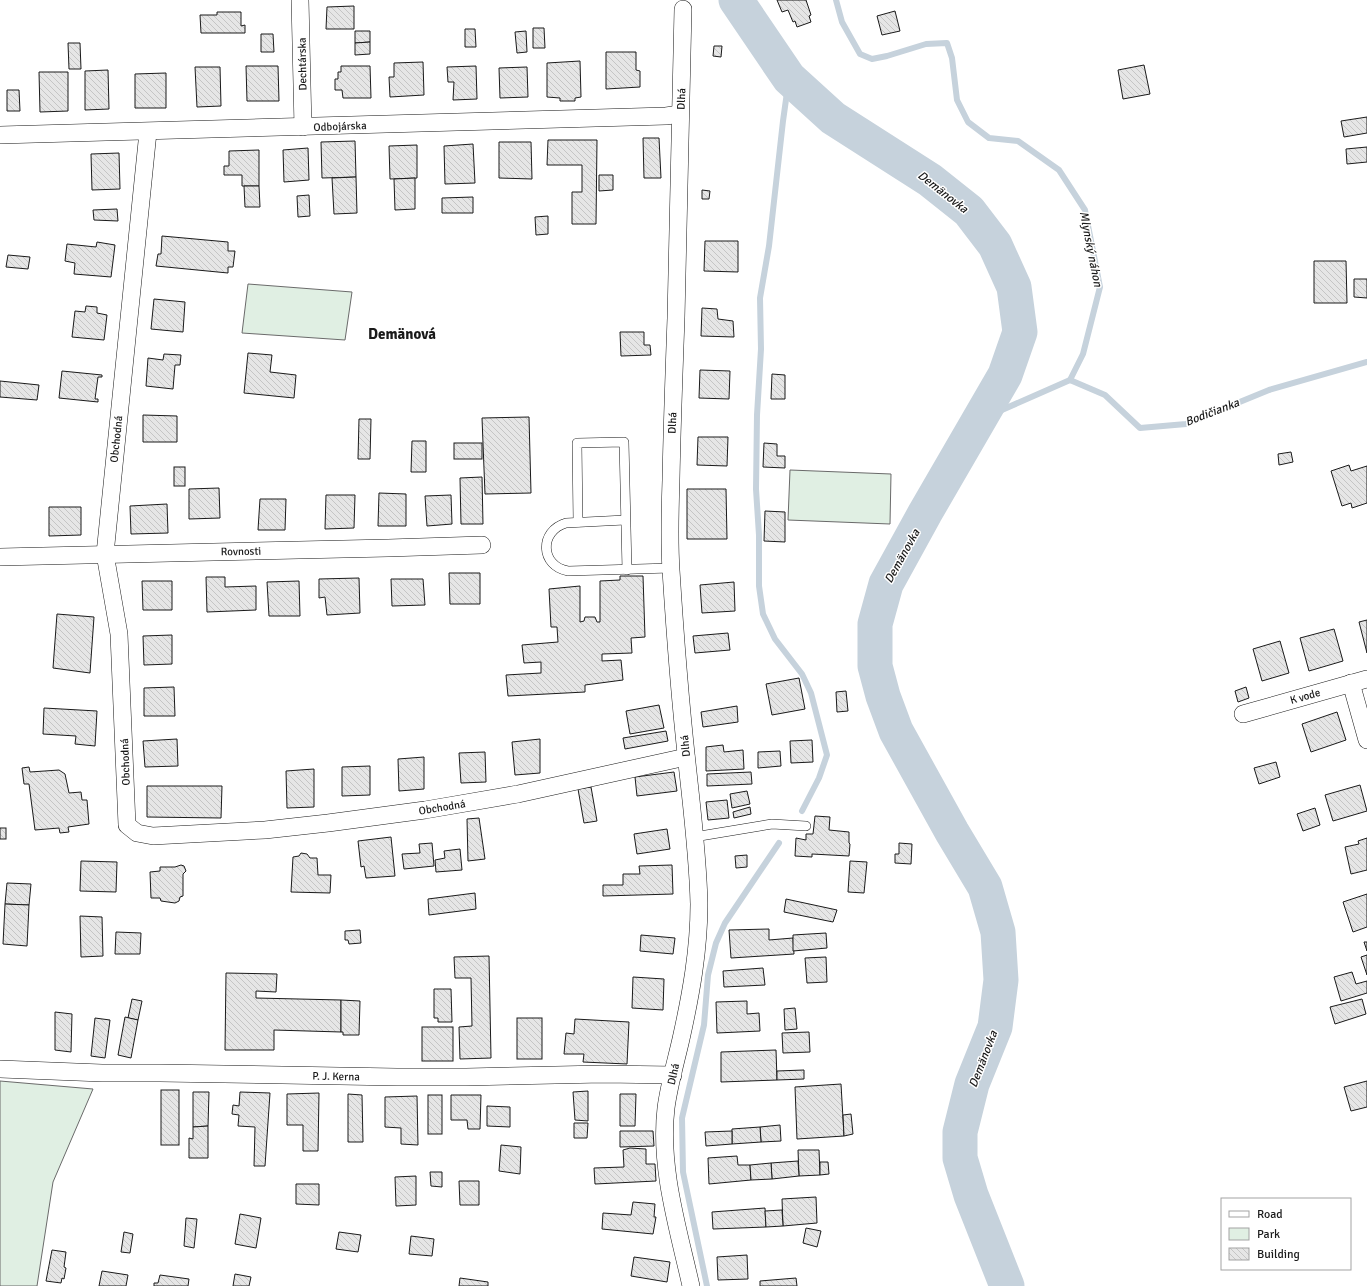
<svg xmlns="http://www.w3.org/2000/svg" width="1367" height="1286" font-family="Signika,sans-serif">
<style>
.park{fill:#e0efe3;stroke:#6a6a6a}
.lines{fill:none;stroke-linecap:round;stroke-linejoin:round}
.stream{stroke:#c6d2dc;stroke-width:6}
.river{stroke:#c6d2dc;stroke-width:35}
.building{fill:url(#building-back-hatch);stroke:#1a1a1a}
.service-casing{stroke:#1a1a1a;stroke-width:10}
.minor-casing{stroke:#1a1a1a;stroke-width:18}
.service{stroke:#fff;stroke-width:9}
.minor{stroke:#fff;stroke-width:17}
.labels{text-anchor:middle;stroke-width:3;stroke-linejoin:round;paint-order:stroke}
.street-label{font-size:11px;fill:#1a1a1a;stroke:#fff}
.water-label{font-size:12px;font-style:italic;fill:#1a1a1a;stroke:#fff}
.district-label{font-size:15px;font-weight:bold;fill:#1a1a1a;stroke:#fff}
</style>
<defs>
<pattern id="building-back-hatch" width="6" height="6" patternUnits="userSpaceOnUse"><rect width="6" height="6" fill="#e6e6e6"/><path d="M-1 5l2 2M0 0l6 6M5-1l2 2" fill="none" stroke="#c5c5c5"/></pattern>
</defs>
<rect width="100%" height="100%" fill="#fff"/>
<g class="park">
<polygon points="248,284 352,292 345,340 242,333"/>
<polygon points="790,470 891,474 890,524 788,520"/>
<polygon points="0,1081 93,1089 53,1182 37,1286 0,1286"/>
</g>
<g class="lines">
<g class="stream">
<polyline points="836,0 842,22 860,54 872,59 887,56 926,44 947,43 952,58 957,100 968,122 989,138 1018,141 1059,170 1085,210 1100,287 1083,354 1070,380"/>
<polyline points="789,78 783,121 769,246 760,298 761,349 757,415 756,489 759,535 759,586 763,614 775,639 802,674 811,693 827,755 819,778 802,811"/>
<polyline points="979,420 1070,380 1105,395 1140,428 1186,424 1269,390 1367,362"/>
<polyline points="707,1286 683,1172 682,1118 704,1025 708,975 716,943 725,923 779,843"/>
</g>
<polyline class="river" points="736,0 789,78 833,118 930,180 969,211 995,245 1014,287 1020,332 1005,375 925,513 886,584 875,624 875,666 883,696 896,731 952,832 985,887 998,932 1001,980 995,1027 972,1084 960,1132 960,1158 971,1195 1007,1286"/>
</g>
<g class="building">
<polygon points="777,0 806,0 811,15 809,16 811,22 797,27 795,21 793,22 788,10 782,12"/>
<polygon points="354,6 354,29 326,29 327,7"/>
<polygon points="895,11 900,31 882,35 877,16"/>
<polygon points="217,12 241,12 241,26 245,25 245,33 201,33 200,15 217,15"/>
<polygon points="533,28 544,28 545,48 533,48"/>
<polygon points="465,29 475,29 476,47 465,47"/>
<polygon points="355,31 370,31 370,42 355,43"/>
<polygon points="526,31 527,52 517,53 515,32"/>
<polygon points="261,34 273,34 274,52 261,52"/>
<polygon points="370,42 370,54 355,55 355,43"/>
<polygon points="68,43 80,43 81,69 69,69"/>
<polygon points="714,46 722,46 721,57 713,56"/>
<polygon points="606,52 636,52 636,70 640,71 640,87 606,89"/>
<polygon points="580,61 581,97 575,98 575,101 560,101 560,98 547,97 547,63"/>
<polygon points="423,62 424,95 390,97 389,77 394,77 394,63"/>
<polygon points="1144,65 1150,94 1123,99 1118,70"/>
<polygon points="246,66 278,66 279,101 247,101"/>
<polygon points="341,66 370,66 371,98 343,98 342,90 335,90 335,79 338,79 338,72 341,72"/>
<polygon points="476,66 477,99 453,100 454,82 448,82 447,67"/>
<polygon points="195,67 220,67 221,106 197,107"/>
<polygon points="527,67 528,97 500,98 499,68"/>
<polygon points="108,70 109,109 85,110 85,71"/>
<polygon points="39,72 68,72 68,111 40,112"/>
<polygon points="166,73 166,108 135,108 135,74"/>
<polygon points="7,90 19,90 20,111 7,111"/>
<polygon points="1367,117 1367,133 1344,137 1341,121"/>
<polygon points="643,138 659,138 661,178 644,178"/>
<polygon points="548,140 597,140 596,224 572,224 572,192 582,192 582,165 547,165"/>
<polygon points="355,141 356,177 322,178 321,142"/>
<polygon points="499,142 531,142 532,179 499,178"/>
<polygon points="473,144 475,183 445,184 444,146"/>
<polygon points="417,145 417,178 390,179 389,146"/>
<polygon points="1367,147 1367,162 1347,164 1346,149"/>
<polygon points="308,148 309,180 284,182 283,150"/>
<polygon points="259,150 259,186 242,186 242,175 224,175 224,166 229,166 229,151"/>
<polygon points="119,153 120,189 92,190 91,154"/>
<polygon points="599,175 613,175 613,190 599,191"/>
<polygon points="356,177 357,213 334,214 332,178"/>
<polygon points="415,178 415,209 395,210 394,179"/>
<polygon points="244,186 259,186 260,207 245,207"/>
<polygon points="702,190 710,191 709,199 702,199"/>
<polygon points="309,195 310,216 298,217 297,196"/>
<polygon points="473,197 473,213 442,213 442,198"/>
<polygon points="117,209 118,221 94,220 93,210"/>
<polygon points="548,216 548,234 536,235 535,217"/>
<polygon points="162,236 228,242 228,251 235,251 233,267 228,267 228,273 156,266 158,254 161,254"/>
<polygon points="705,241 738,241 738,272 704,271"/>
<polygon points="97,242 115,245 111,277 74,274 75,263 65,261 67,244 96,247"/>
<polygon points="8,255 30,257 28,269 6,267"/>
<polygon points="1314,261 1346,261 1347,303 1314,303"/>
<polygon points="1354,279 1367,279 1367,298 1354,297"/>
<polygon points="154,299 185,302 183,332 151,329"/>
<polygon points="86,306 97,307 97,313 107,315 104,340 72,337 75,311 85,312"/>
<polygon points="702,308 717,309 718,319 733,321 734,337 701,336"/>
<polygon points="620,332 644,332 644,345 650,345 651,355 621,356"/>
<polygon points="248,353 272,355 270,372 296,375 294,398 244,393"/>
<polygon points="164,354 181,355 180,365 175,365 173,389 146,386 148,358 163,360"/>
<polygon points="700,370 730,371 729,399 699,398"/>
<polygon points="62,371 102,375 102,377 98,377 95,399 98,399 98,402 59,398"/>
<polygon points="772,374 785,375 785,399 771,399"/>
<polygon points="0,381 39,385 37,400 0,397"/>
<polygon points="143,415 177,416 177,442 143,442"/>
<polygon points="529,417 531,493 485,494 482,418"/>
<polygon points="359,419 371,419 370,459 358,459"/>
<polygon points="698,437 728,437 727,466 697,465"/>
<polygon points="412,441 426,441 426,472 411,472"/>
<rect x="454" y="443" width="28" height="16"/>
<polygon points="764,443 777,444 777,456 785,456 785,468 763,467"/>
<polygon points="1291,452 1293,462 1279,465 1278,454"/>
<polygon points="1349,465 1351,471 1367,466 1367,503 1352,508 1351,503 1342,506 1331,471"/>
<rect x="174" y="467" width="11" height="19"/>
<polygon points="482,477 483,524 461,524 460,478"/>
<polygon points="219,488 220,518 189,519 189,489"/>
<polygon points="687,489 726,489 727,539 687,539"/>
<polygon points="379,493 406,494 406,526 378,526"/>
<polygon points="326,495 355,495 354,528 325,529"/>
<polygon points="451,495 452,524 427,526 425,496"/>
<polygon points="260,499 286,499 285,530 258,530"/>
<polygon points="167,504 168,533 131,534 130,506"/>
<polygon points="49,507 81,507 81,535 49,536"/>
<polygon points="765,511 785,512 785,542 764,541"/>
<polygon points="449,573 480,573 480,604 450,604"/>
<polygon points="620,576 643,576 645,637 631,638 632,653 602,654 602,661 621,660 623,680 585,685 585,692 508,696 506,675 541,673 541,662 524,663 522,645 558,642 557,627 551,627 549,589 580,586 580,622 584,621 585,617 595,617 597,622 600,622 600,581 620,580"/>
<polygon points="206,577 225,577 225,587 256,586 256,610 207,612"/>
<polygon points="359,578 360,613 327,615 325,597 319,598 319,579"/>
<polygon points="391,579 423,579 425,605 392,606"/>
<polygon points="142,581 172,581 172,610 143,610"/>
<polygon points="299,581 300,616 269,616 267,582"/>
<polygon points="734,582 735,611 702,613 700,585"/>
<polygon points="57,614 94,617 90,673 53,668"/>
<polygon points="1367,620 1367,653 1359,622"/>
<polygon points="1334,629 1343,661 1309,671 1300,638"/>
<polygon points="728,633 730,650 695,653 693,636"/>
<polygon points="172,635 172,664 144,665 143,636"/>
<polygon points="1280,641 1289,673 1262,681 1253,649"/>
<polygon points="799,678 805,709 772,715 766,684"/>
<polygon points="174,687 175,716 144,716 144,688"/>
<polygon points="1246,687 1249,698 1238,702 1235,691"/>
<polygon points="846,691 848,711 837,712 836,692"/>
<polygon points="659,705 664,728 630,734 626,711"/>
<polygon points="737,706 738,722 703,727 701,712"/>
<polygon points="44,708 97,711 95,746 75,744 76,736 43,734"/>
<polygon points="1337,712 1346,740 1311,752 1302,724"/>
<polygon points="666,731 668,741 625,749 623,738"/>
<polygon points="177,739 178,766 145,767 143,741"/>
<polygon points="540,739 540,773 515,775 512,742"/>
<polygon points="812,740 813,762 791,763 790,741"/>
<polygon points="723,745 724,752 743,750 744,769 706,771 706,747"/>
<polygon points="780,751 781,766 758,768 758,752"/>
<polygon points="485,752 486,782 461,783 459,753"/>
<polygon points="424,757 424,789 399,791 398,759"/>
<polygon points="1276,762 1280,777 1259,784 1254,768"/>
<polygon points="370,766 370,795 342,796 342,767"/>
<polygon points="29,767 30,772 59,770 65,774 69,793 81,792 82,800 87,800 89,824 68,827 69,832 60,833 59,828 35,830 29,784 24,784 22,768"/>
<polygon points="314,769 314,807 287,808 286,771"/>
<polygon points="674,772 677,791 637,796 635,777"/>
<polygon points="751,772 752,784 707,786 707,774"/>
<polygon points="1360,785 1367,811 1333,821 1325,795"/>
<polygon points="147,786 222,786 221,818 147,817"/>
<polygon points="591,787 597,821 584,823 578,789"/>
<polygon points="747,791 750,804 732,808 730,794"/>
<polygon points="727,800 729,818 708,820 706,802"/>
<polygon points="750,807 751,814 734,818 733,812"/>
<polygon points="1315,808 1320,825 1303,831 1297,814"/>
<polygon points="815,816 830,817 829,830 849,832 849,843 850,844 849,856 812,854 812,857 795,856 796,838 806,840 806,834 813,834"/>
<polygon points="479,818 485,859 468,861 467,819"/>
<rect x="0" y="828" width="6" height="11"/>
<polygon points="667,829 670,849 637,854 634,834"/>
<polygon points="391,837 395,876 366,878 364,866 361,867 358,841"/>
<polygon points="1367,838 1367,870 1351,874 1345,847 1359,844 1358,841"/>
<polygon points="432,843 434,866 404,869 402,854 420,853 419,844"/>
<polygon points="899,843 912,844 911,864 895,863 895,854 899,854"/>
<polygon points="460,849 462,870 436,872 435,860 445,858 444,851"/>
<polygon points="301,853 307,854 310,858 317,858 318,875 331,875 330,893 291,892 293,857 299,856"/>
<polygon points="747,855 747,867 736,868 735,856"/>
<polygon points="81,861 117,862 116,892 80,891"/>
<polygon points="850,861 867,862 864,893 848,892"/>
<polygon points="181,865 184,866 186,871 183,874 183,896 180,897 179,901 175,903 161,901 160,898 151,898 150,872 160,871 160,867 175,867"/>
<polygon points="672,865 673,894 603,896 603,885 623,885 623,874 640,874 639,866"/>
<polygon points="7,883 31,884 29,905 5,904"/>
<polygon points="475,893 476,909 429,915 428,899"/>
<polygon points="1367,894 1367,927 1353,932 1343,902"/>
<polygon points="786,899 837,910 833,922 784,912"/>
<polygon points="5,904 29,905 27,946 3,944"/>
<polygon points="80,916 102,917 103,956 81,957"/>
<polygon points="769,929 769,940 793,938 794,954 731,958 729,930"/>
<polygon points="360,930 361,943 349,944 348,940 345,940 345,931"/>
<polygon points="116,932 141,933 140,954 115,954"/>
<polygon points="826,933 827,948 793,951 793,935"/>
<polygon points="641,935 675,938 673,954 640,951"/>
<polygon points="1364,942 1367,942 1367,951"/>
<polygon points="1367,955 1367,975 1361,957"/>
<polygon points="489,956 491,1058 460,1059 459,1027 472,1026 471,978 455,978 454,957"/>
<polygon points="826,957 827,982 807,983 805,958"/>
<polygon points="763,968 765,985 724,987 723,971"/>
<polygon points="1352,972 1356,984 1367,981 1367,993 1341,1001 1334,977"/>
<polygon points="226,973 277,974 276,992 256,991 256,998 341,1000 341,1032 274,1030 274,1050 225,1050"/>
<polygon points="633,977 664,979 663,1010 632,1008"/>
<polygon points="434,989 451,989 452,1022 438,1022 438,1018 434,1018"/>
<polygon points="132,999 142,1001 138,1020 128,1018"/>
<polygon points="1362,999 1366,1014 1335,1024 1330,1007"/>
<polygon points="341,1000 360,1001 359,1035 343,1035 343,1032 341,1032"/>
<polygon points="747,1001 747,1014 759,1013 760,1031 717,1033 716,1002"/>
<polygon points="795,1008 797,1029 785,1030 784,1009"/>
<polygon points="55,1012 72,1014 71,1052 55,1050"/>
<polygon points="125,1017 138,1020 131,1058 118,1055"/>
<polygon points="95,1018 110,1020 105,1058 91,1056"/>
<rect x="517" y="1018" width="25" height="41"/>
<polygon points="575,1019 629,1022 627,1064 583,1062 584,1054 564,1054 566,1033 574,1034"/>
<rect x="422" y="1027" width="31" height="34"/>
<polygon points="809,1032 810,1052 783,1053 782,1033"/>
<polygon points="776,1050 777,1080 721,1082 721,1052"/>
<polygon points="804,1070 804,1079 777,1080 777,1071"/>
<polygon points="1367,1081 1367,1107 1351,1111 1344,1087"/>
<polygon points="841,1084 844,1136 797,1139 795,1087"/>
<rect x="161" y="1090" width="18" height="55"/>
<polygon points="588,1091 588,1121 575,1120 573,1092"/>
<polygon points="193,1092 209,1092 208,1126 193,1127"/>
<polygon points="240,1092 270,1093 265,1166 254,1166 255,1127 238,1126 239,1115 232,1114 233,1105 239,1106"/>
<polygon points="319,1093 318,1151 303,1151 303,1125 287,1125 287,1094"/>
<polygon points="348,1094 362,1095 363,1142 348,1142"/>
<polygon points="620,1094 636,1094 635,1126 620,1126"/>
<rect x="428" y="1095" width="14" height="39"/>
<polygon points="451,1095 481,1095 480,1129 468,1129 467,1120 451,1120"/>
<polygon points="417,1096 418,1145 401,1144 401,1128 385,1127 385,1097"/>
<polygon points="487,1106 510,1107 510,1127 487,1126"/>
<polygon points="851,1114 853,1134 844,1136 843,1115"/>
<polygon points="574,1123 588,1123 587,1138 574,1138"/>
<polygon points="780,1125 781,1141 761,1142 760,1127"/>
<polygon points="208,1126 208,1158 189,1158 189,1138 193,1139 193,1127"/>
<polygon points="760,1127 761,1142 732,1144 732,1129"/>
<polygon points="620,1131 653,1131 654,1146 620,1147"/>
<polygon points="732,1131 732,1144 706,1146 705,1132"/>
<polygon points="501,1145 521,1147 520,1174 499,1171"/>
<polygon points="630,1148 646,1149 646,1164 655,1164 656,1181 595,1184 594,1168 624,1167 623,1150"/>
<polygon points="798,1150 819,1150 820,1175 799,1176"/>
<polygon points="737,1156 738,1165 750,1165 751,1180 709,1184 708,1158"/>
<polygon points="798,1161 799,1176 772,1179 771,1163"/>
<polygon points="820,1162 828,1162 829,1174 820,1175"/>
<polygon points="771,1163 772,1179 751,1180 750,1165"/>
<polygon points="430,1172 442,1172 442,1187 431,1186"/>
<polygon points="416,1176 416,1205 396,1206 395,1177"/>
<polygon points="459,1181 479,1181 479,1205 460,1205"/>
<polygon points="296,1184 319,1184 319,1205 296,1204"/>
<polygon points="816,1197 817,1223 783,1226 782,1199"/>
<polygon points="633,1202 655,1204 654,1217 656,1217 653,1234 602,1229 603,1213 631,1215"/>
<polygon points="765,1208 766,1227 713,1229 712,1212"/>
<polygon points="782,1210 783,1226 766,1227 765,1211"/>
<polygon points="240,1214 261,1218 256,1248 235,1244"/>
<polygon points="186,1218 197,1219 194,1248 184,1246"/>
<polygon points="806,1228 821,1231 817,1247 803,1243"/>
<polygon points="124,1232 133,1234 130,1253 121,1252"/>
<polygon points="339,1232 361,1235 358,1252 336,1249"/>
<polygon points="411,1236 434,1239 432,1256 409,1254"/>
<polygon points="52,1250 66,1252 64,1267 66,1268 64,1279 62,1278 61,1283 46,1281"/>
<polygon points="747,1255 748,1279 718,1280 717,1257"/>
<polygon points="634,1257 670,1262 667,1282 631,1276"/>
<polygon points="102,1271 128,1275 126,1286 99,1286"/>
<polygon points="235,1274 251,1277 249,1286 233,1286"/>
<polygon points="160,1275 189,1279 188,1286 154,1286 154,1283 158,1283"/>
<polygon points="460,1278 488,1282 488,1286 459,1286"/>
<polygon points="796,1278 797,1286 760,1286 760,1281"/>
</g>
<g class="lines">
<defs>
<g id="service">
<path d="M625 520 566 523C539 531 540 566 568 571L671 568"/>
<polyline points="578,522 577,443 624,442 627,570"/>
<polyline points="694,837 772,824 806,826"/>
</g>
<g id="minor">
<polyline points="300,0 303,127"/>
<path d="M683 9C680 112 679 215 676 318 674 372 672 426 671 480 670 510 669 540 671 570 675 634 680 699 687 763 692 810 698 857 699 904 699 950 691 994 681 1039 676 1061 669 1085 666 1108 659 1167 678 1228 691 1286"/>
<polyline points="148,132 105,554 119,634 127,825 137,833 153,836 265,830 328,823 425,810 518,794 686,757"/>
<polyline points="0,135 666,116 680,114"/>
<polyline points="0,557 388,548 482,545"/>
<polyline points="1351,683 1367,740"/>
<polyline points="1243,714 1367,679"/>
<polyline points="0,1069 102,1073 160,1073 397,1077 466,1077 603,1074 673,1075"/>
</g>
</defs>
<use href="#service" class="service-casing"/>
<use href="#minor" class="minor-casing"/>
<use href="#service" class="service"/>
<use href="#minor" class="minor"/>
</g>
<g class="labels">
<g class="street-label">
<text transform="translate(302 64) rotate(-91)" y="4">Dechtárska</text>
<text transform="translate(681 99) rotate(-88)" y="4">Dlhá</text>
<text transform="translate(340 126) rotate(-2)" y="4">Odbojárska</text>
<text transform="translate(672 423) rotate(-88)" y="4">Dlhá</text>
<text transform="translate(116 439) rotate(-84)" y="4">Obchodná</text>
<text transform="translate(241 551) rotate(-1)" y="4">Rovnosti</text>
<text transform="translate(1305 696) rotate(-16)" y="4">K vode</text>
<text transform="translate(685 746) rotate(-95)" y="4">Dlhá</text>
<text transform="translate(125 762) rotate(-92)" y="4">Obchodná</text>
<text transform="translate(442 807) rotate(-9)" y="4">Obchodná</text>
<text transform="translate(673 1074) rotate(-77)" y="4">Dlhá</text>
<text transform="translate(336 1076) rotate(1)" y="4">P. J. Kerna</text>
</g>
<g class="water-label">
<text transform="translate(943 192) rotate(38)" y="4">Demänovka</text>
<text transform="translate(1091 249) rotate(79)" y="4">Mlynský náhon</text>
<text transform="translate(1212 412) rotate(-21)" y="4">Bodičianka</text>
<text transform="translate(902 556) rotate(-61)" y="4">Demänovka</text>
<text transform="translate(983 1059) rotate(-69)" y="4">Demänovka</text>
</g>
<g class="district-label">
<text x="402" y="339">Demänová</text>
</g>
</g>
<rect x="1221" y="1198" width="130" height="72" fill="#ffffff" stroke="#a3a3a3"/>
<rect x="1229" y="1211" width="20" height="6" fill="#ffffff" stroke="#a3a3a3"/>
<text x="1257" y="1218" font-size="12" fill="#1a1a1a">Road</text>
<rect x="1229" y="1228" width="20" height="12" fill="#e0efe3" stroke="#a3a3a3"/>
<text x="1257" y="1238" font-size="12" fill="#1a1a1a">Park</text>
<rect x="1229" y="1248" width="20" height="12" fill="url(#building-back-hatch)" stroke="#a3a3a3"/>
<text x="1257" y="1258" font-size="12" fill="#1a1a1a">Building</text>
</svg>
